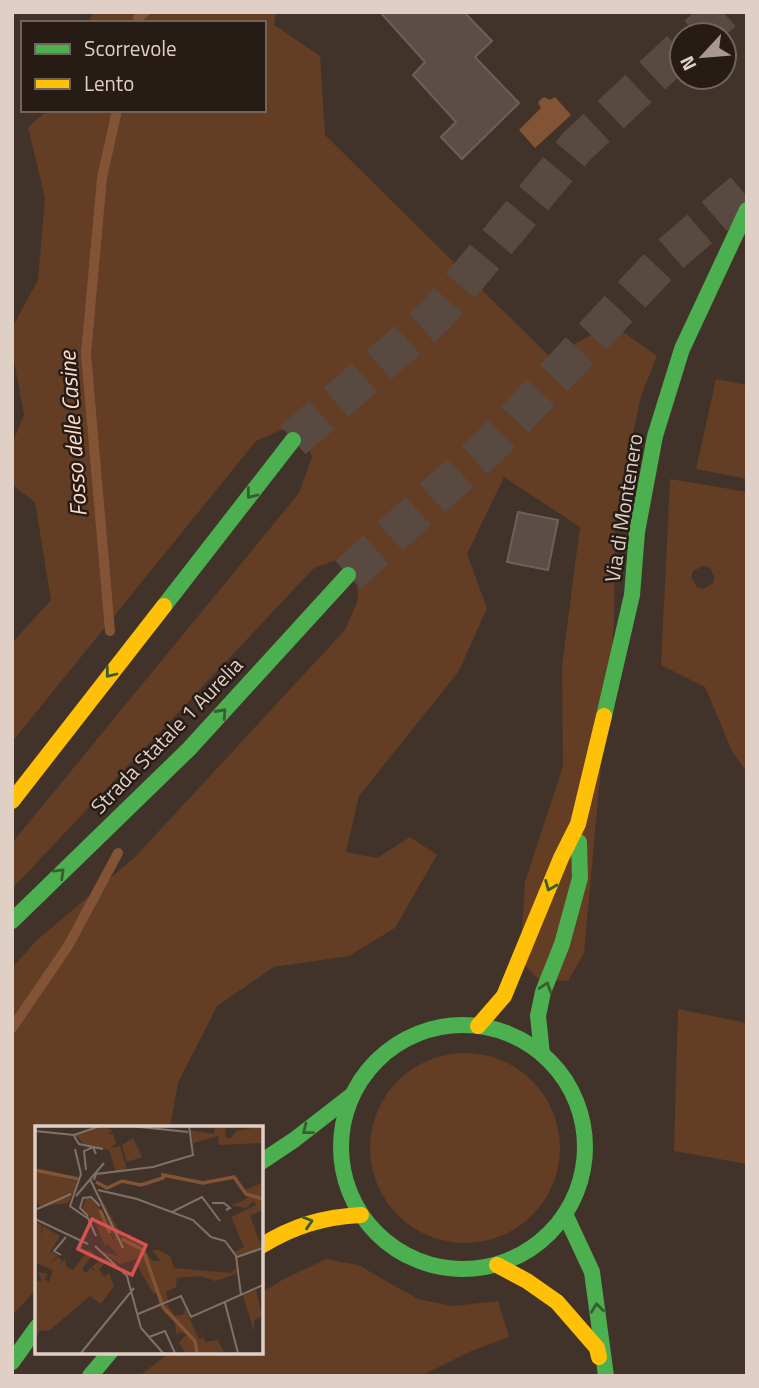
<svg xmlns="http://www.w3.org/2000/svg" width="759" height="1388" font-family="'Titillium Web',sans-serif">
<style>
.green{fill:#633d24;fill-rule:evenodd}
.water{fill:#835335}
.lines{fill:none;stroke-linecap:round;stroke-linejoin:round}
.stream{stroke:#835335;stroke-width:10}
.building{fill:#5a4e47;stroke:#6c6159;stroke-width:2}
.highway-tunnel{stroke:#594a41;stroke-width:38;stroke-dasharray:38 19;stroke-linecap:butt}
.fast{stroke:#4caf50;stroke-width:16}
.slow{stroke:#ffc107;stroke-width:16}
.oneway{stroke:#385e30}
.labels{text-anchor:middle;stroke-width:5;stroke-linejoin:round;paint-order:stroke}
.street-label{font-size:21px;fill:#dfcfc5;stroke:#271c15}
.water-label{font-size:23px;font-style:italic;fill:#fddcc9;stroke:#271c15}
.inset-river{fill:none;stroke:#835335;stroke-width:3.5}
.inset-road{fill:none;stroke:#807168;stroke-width:2}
.view{fill:#d8524f;fill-opacity:0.15;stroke:#d8524f;stroke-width:3.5}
.inset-edge{fill:none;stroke:#dfcfc5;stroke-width:3.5}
</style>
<rect width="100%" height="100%" fill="#41332a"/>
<g class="green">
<polygon points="93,12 276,12 274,25 320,56 325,135 550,357 612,324 657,356 641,396 615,520 614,624 584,953 568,981 539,980 520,960 525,882 563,766 562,666 580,527 504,477 467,554 487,608 459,671 359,796 346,852 377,858 410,837 437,855 395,928 349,956 274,967 217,1006 178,1083 170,1127 37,1127 37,1288 12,1316 12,968 36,941 135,857 345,630 358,600 357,577 339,559 314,568 12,889 12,843 299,493 312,457 302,431 281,430 256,441 12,742 12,643 51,600 35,502 17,489 12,481 12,444 24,415 12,350 12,328 38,280 45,198 28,127 48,110 264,110 264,23 89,23"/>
<polygon points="716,379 747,385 747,479 696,469"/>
<path d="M670 479 747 492V773L732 751 705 687 661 665ZM703 566 709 567 715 577 713 583 703 589 697 587 691 577 693 571Z"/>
<polygon points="678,1009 747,1023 747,1164 674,1151"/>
<circle cx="465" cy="1148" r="95"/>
<polygon points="326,1259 358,1265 418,1299 453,1306 498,1301 509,1337 469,1352 421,1376 139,1376 172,1351 261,1351 261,1293 282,1280"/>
</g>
<polygon class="water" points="544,97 550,100 555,97 571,115 535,148 519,130 541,108 538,102"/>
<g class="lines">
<g class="stream">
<polyline points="137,23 138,18 145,12"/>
<polyline points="110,631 86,354 102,178 117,110"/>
<polyline points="12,1028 68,946 118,853"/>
</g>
</g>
<g class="building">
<polygon points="380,12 464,12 492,41 475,57 519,103 462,159 441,137 456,122 413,75 425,62"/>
<polygon points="518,512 558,520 548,570 507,562"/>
</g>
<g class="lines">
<g class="highway-tunnel">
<polyline points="697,35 723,12"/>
<polyline points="293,440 435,316 578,145 682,48"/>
<polyline points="348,575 494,442 667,257 747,188"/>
</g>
<g class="fast">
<polyline points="164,606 293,440"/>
<polyline points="604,716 632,595 637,532 655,436 682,349 747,210"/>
<polyline points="12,921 189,749 348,575"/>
<circle cx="463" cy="1147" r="122"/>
<polyline points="542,1054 538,1016 543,992 562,944 580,878 579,842"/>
<polyline points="261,1162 294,1140 352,1095"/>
<polyline points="565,1214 592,1272 606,1376"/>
<polyline points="12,1362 37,1327"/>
<polyline points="90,1376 111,1351"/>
</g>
<g class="slow">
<polyline points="12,801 164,606"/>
<polyline points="478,1026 504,996 561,858 578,824 604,716"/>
<path d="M261 1246C293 1226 323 1217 361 1215"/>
<polyline points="497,1265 527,1281 557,1302 597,1348 599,1357"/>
</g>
</g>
<defs><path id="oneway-chevron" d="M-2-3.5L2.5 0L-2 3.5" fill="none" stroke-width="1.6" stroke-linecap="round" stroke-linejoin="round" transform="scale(1.75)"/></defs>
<g class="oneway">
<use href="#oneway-chevron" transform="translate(251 494) rotate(128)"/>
<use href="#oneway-chevron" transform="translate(110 673) rotate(128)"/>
<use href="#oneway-chevron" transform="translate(222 713) rotate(-48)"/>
<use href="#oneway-chevron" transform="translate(60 873) rotate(-44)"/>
<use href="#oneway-chevron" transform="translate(550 886) rotate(112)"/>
<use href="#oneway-chevron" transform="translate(546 987) rotate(-71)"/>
<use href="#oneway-chevron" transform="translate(307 1130) rotate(142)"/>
<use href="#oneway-chevron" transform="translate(308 1222) rotate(-17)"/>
<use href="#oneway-chevron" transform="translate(597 1308) rotate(-97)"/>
</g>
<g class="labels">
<g class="street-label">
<text transform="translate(624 508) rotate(-81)" y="7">Via di Montenero</text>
<text transform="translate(167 736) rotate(-46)" y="7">Strada Statale 1 Aurelia</text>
</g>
<g class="water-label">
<text transform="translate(73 434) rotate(-94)" y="8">Fosso delle Casine</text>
</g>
</g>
<g transform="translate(35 1126)">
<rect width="228" height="228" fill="#41332a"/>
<path d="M67 0 78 5 72 8H78L81 17 76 22 85 20 92 44 81 46 74 24 49 18 40 9ZM180 0H191L190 10 195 13 201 5 227 0V17L184 19 183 10 158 17 154 4 179 8ZM98 12 107 31 92 36 87 19ZM0 45 44 56 33 77 5 80 0 72ZM226 57 227 72 222 73 227 74V84L215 90 227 122 204 130 199 126 209 121 196 91 221 79 219 75 211 82 196 79 208 75 214 70 210 64ZM62 65 87 110 106 118 117 135H126L117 124H124L135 130 139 142 196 147 202 142 201 148 180 155 165 150 142 152 141 161 131 166 133 175 123 179 125 170 117 166 102 139 107 131 85 138 63 124 83 130 72 117 70 120 59 94 47 84 51 72 61 75 82 122ZM0 95 7 100 4 113 8 100 25 110 15 126 23 129 15 137 23 131 27 134 23 140 30 133 31 140 38 144 53 124 59 127 47 143 51 147 55 142 61 145 57 141 65 134 73 132 83 140 81 143 70 137 64 143 69 151 74 147 79 160 66 178 55 170 15 204 4 205 1 214 0 156 7 154 2 146 13 148 9 153 14 156 18 144 1 137ZM221 164 227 190 219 194V206L208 169ZM131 177 140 190 149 188 150 182 164 213 168 212 163 195 170 216 183 214 189 226 150 227 144 216 152 208 143 206 142 211 139 193 128 186Z" fill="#633d24"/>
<path class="inset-river" d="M0 44 43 53M61 56 72 62 87 55 106 59 128 52V49L168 57 199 51 211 68 228 73M65 84 75 107M87 113 108 124 128 181 160 215 162 227"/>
<path class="inset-road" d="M95 0 153 6M0 5 39 9 65 0M39 10 44 18 68 23M40 23 46 48 35 80 52 92M51 44 49 25 58 21 61 28M55 53 88 122M59 54 61 48 118 41 158 29 154 0M63 64 102 73 158 94 176 111 190 115 202 131 228 122M41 70 69 37M177 77H189L195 82 191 84M0 84 36 68M137 86 167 71 185 95M52 90 61 110M53 90 45 82 48 72 56 71 65 80M0 93 53 118M60 120 92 150 106 202 128 227M26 129 19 125 31 111M201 130 206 169M190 177 203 227M103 188 146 170 156 191 228 159M114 211 130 205 140 227M46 227 99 162"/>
<path class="view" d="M57 93 111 119 97 149 43 123Z"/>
<rect width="228" height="228" class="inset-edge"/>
</g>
<rect width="759" height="1388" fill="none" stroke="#dfcfc5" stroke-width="28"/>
<rect x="21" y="21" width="245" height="91" fill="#271c15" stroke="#71645b" stroke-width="2"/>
<rect x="35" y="44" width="35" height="10" fill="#4caf50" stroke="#71645b" stroke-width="2"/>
<text x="84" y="56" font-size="21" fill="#dfcfc5">Scorrevole</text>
<rect x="35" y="79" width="35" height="10" fill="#ffc107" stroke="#71645b" stroke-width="2"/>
<text x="84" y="91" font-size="21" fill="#dfcfc5">Lento</text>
<g transform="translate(703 56) rotate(244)"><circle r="33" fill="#271c15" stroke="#71645b" stroke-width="2"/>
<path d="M0-5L12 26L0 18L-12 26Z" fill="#a8988f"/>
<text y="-10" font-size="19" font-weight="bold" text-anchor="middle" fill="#dfcfc5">N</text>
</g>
</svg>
